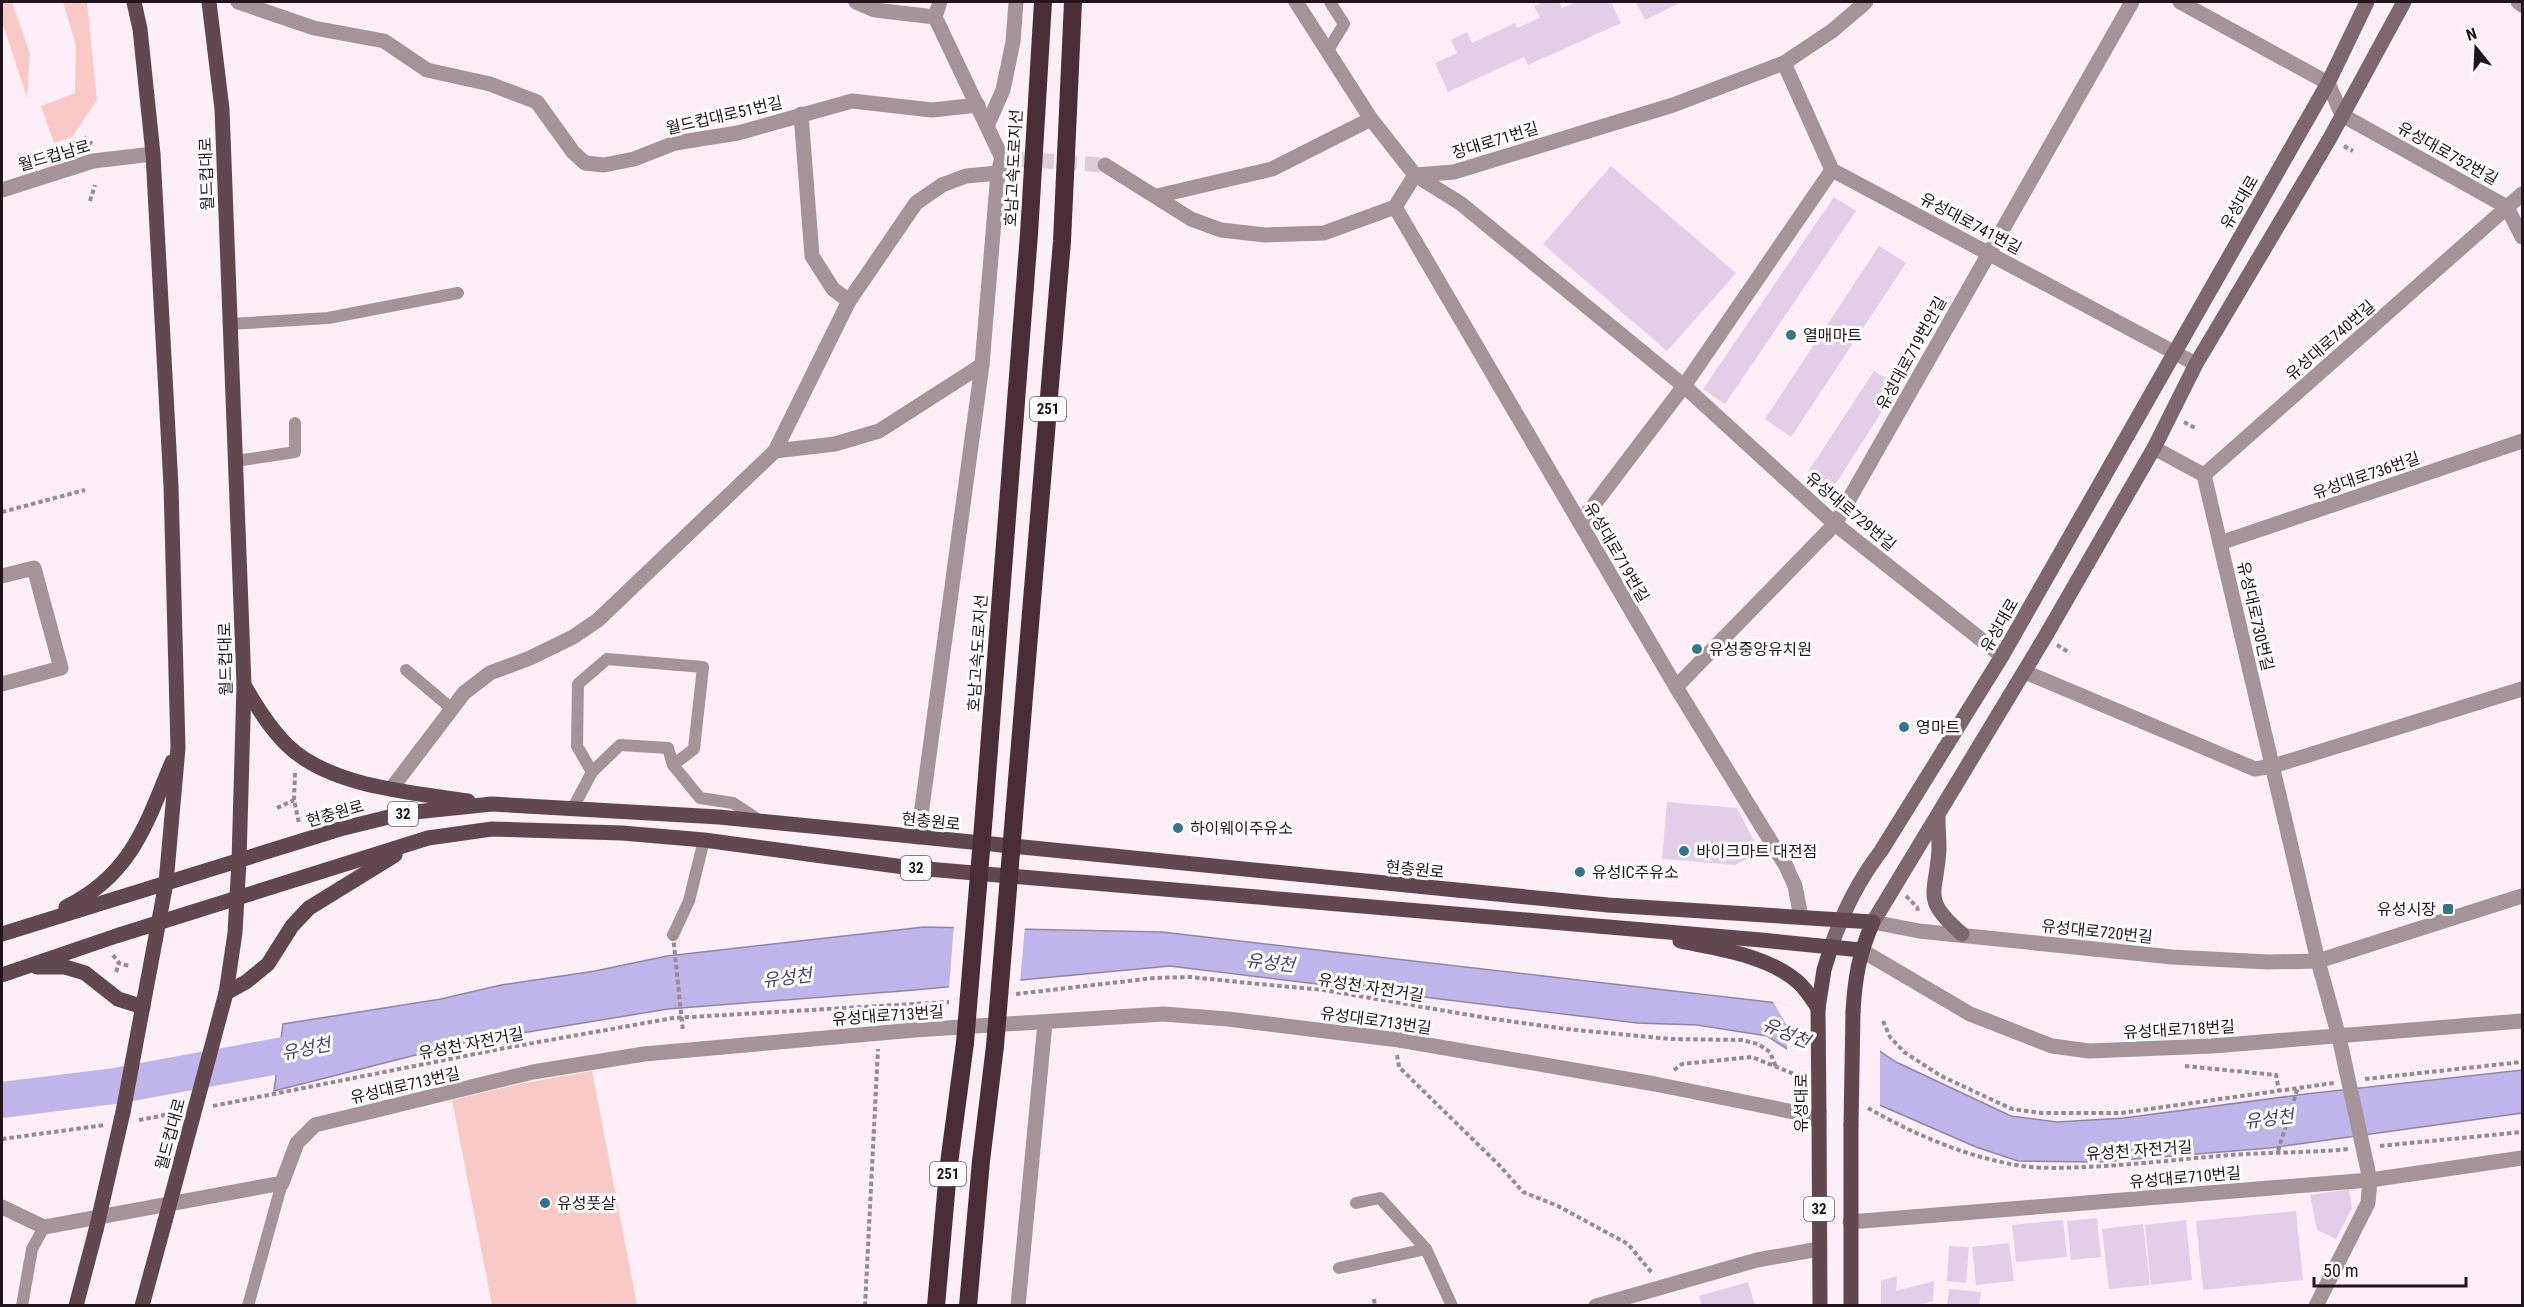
<svg xmlns="http://www.w3.org/2000/svg" width="2524" height="1307" font-family="'Roboto Condensed','Noto Sans KR',sans-serif">
<style>
.green{fill:#f9cac5}
.water{fill:#c0b5ea;stroke:#9085ac;stroke-width:1.5}
.pier{fill:#fceff7}
.lines{fill:none;stroke-linecap:round;stroke-linejoin:round}
.river{stroke:#c0b5ea;stroke-width:36}
.building{fill:#e3ceea}
.street-tunnel{stroke:#dbced6;stroke-width:15;stroke-dasharray:15 8;stroke-linecap:butt}
.path{stroke:#978b93;stroke-width:4;stroke-dasharray:4.5 3;stroke-linecap:butt}
.lane{stroke:#a49498;stroke-width:12}
.street{stroke:#a49498;stroke-width:15}
.secondary{stroke:#7e676c;stroke-width:15}
.primary{stroke:#62484e;stroke-width:15}
.highway{stroke:#4b2d35;stroke-width:18}
.path-bridge{stroke:#978b93;stroke-width:4;stroke-dasharray:4.5 3;stroke-linecap:butt}
.street-bridge{stroke:#a49498;stroke-width:15}
.primary-bridge{stroke:#62484e;stroke-width:15}
.highway-bridge{stroke:#4b2d35;stroke-width:18}
.poi-dot{fill:#37738a;stroke:#fff;stroke-width:2}
.labels{text-anchor:middle;stroke-width:6;stroke-linejoin:round;paint-order:stroke}
.shield{fill:#fff;stroke:#635b60;stroke-width:1.5}
.shield-label{font-size:15px;font-weight:bold;fill:#20151c}
.street-label{font-size:16px;fill:#20151c;stroke:#fff}
.poi-label{font-size:16px;fill:#20151c;stroke:#fff;text-anchor:start}
.water-label{font-size:18px;font-style:italic;fill:#4e3b7c;stroke:#fff}
</style>
<rect width="100%" height="100%" fill="#fceff7"/>
<g class="green">
<polygon points="2,2 12,2 30,54 27,98 2,21"/>
<polygon points="63,2 87,2 97,100 72,137 54,143 41,106 75,93 76,46"/>
<polygon points="592,1071 637,1305 492,1305 452,1100 524,1083"/>
</g>
<polygon class="water" points="924,927 1162,932 1778,1003 1848,1030 1896,1062 2011,1116 2057,1122 2124,1118 2306,1094 2522,1070 2522,1113 2270,1148 2098,1162 2018,1161 1976,1147 1859,1096 1767,1036 1697,1025 1637,1023 1170,966 915,990 668,1009 467,1042 274,1091 283,1024 441,999 501,985 595,971 667,956"/>
<g class="pier">
<polygon points="954,924 1025,926 1020,983 949,989"/>
<polygon points="1772,1000 1849,1027 1880,1047 1880,1108 1857,1098 1787,1053 1787,1026"/>
</g>
<g class="lines">
<polyline class="river" points="2,1100 115,1086 327,1047"/>
</g>
<g class="building">
<polygon points="1543,2 1559,2 1562,8 1576,2 1611,2 1621,23 1528,65 1524,57 1448,92 1435,63 1457,53 1451,40 1467,32 1472,43 1515,23 1517,28 1540,18 1534,6"/>
<polygon points="1636,2 1682,2 1645,20"/>
<polygon points="1611,166 1736,273 1667,351 1543,244"/>
<polygon points="1834,197 1856,211 1725,404 1703,389"/>
<polygon points="1879,246 1906,263 1791,437 1765,419"/>
<polygon points="1874,371 1898,386 1833,488 1808,472"/>
<polygon points="1667,802 1737,808 1760,852 1735,865 1662,859"/>
<polygon points="2349,1189 2352,1208 2336,1239 2317,1230 2310,1195"/>
<polygon points="2296,1211 2303,1280 2203,1290 2196,1221"/>
<polygon points="2097,1218 2101,1257 2071,1260 2067,1221"/>
<polygon points="2063,1220 2067,1257 2016,1262 2012,1225"/>
<polygon points="2186,1220 2192,1280 2151,1285 2145,1225"/>
<polygon points="2143,1224 2150,1285 2109,1289 2102,1229"/>
<polygon points="2009,1243 2014,1281 1976,1285 1972,1247"/>
<polygon points="1949,1246 1969,1247 1966,1283 1947,1281"/>
<polygon points="1897,1276 1896,1291 1934,1281 1933,1301 1915,1306 1881,1306 1881,1281"/>
<polygon points="1748,1282 1755,1306 1702,1306 1699,1296"/>
<polygon points="1949,1289 1981,1292 1979,1306 1947,1306"/>
</g>
<g class="lines">
<polyline class="street-tunnel" points="1016,159 1105,165"/>
<g class="path">
<polyline points="84,137 92,144"/>
<polyline points="2344,146 2353,151"/>
<polyline points="90,201 95,185"/>
<polyline points="2184,422 2195,428"/>
<polyline points="2,512 85,490"/>
<polyline points="2057,645 2070,653"/>
<polyline points="295,773 294,800 299,823"/>
<polyline points="277,808 294,800"/>
<polyline points="1906,896 1917,907 1918,911"/>
<polyline points="113,955 119,963 129,966"/>
<polyline points="116,972 119,963"/>
<polyline points="1016,994 1154,978 1191,977 1248,983 1324,990 1487,1018 1566,1029 1670,1039 1742,1040 1758,1044 1770,1052 1776,1067"/>
<polyline points="929,1012 943,1004"/>
<polyline points="1883,1021 1890,1037 1904,1052 1941,1076 2012,1109 2041,1113 2121,1113 2334,1083"/>
<polyline points="1397,1055 1399,1067 1500,1166 1523,1192 1558,1206 1628,1244 1652,1273"/>
<polyline points="2185,1066 2276,1075 2279,1091"/>
<polyline points="1674,1070 1682,1064 1752,1057 1804,1078"/>
<polyline points="2365,1079 2522,1062"/>
<polyline points="213,1106 505,1048 673,1018 949,1002"/>
<path d="M1868 1108C1913 1134 1965 1156 2016 1165 2038 1169 2062 1168 2084 1167 2133 1165 2182 1159 2230 1155 2270 1152 2309 1153 2349 1149"/>
<polyline points="139,1120 176,1113"/>
<polyline points="2,1139 105,1125"/>
<polyline points="2380,1146 2522,1132"/>
<polyline points="2278,1151 2298,1087"/>
<polyline points="1374,1299 1375,1306"/>
<polyline points="865,1306 878,1049"/>
</g>
<g class="lane">
<polyline points="1327,52 1344,24 1330,2"/>
<polyline points="230,324 328,318 458,293"/>
<polyline points="236,461 295,452 295,423"/>
<polyline points="406,670 452,709"/>
<polyline points="592,772 620,745 668,748 673,765"/>
<polyline points="573,808 592,772 577,746 578,684 607,659 703,667 694,749 673,765 700,798 733,803 759,820"/>
<polyline points="673,935 689,901 704,840"/>
<polyline points="1356,1203 1380,1198 1426,1249 1452,1306"/>
<polyline points="1339,1268 1426,1249"/>
<polyline points="22,1306 32,1249 44,1227"/>
<polyline points="248,1306 282,1183"/>
</g>
<g class="street">
<polyline points="238,2 314,28 384,41 427,70 490,84 537,102 573,152 585,163 604,165 634,159 675,143 738,133 852,101 932,110 978,105"/>
<polyline points="856,2 875,10 935,17"/>
<polyline points="1296,2 1371,119 1415,175 1460,203 1684,386 1835,524 2002,656"/>
<polyline points="2180,2 2328,83 2342,115 2507,207 2522,237"/>
<polyline points="2518,2 2522,5"/>
<polyline points="1784,63 1832,170 2196,364"/>
<polyline points="801,114 812,256 833,289 849,301"/>
<polyline points="987,126 1003,90 1013,42 1016,2"/>
<polyline points="1105,165 1191,219 1221,230 1265,235 1324,233 1395,207 1415,175 1454,172 1673,105 1784,63 1832,31 1866,2"/>
<polyline points="2,190 93,161 153,154"/>
<polyline points="1157,196 1272,169 1371,119"/>
<polyline points="1395,207 1676,687 1786,866 1795,886 1801,917"/>
<polyline points="2154,448 2204,475"/>
<polyline points="775,451 835,444 879,431 982,365"/>
<polyline points="2204,475 2318,961 2339,1037"/>
<polyline points="2204,475 2522,194"/>
<polyline points="1580,523 1684,386 1832,170"/>
<polyline points="2220,543 2522,441"/>
<polyline points="2,576 34,568 61,668 2,684"/>
<polyline points="2025,672 2255,769 2273,766 2522,689"/>
<polyline points="1676,687 1835,524 2132,2"/>
<polyline points="391,789 464,693 490,673 530,658 573,637 598,620 775,451 849,301 916,203 942,185 966,176 998,173"/>
<polyline points="918,837 982,365 998,173 1002,158 935,17 940,2"/>
<polyline points="1873,922 1919,931 2172,957 2268,962 2318,961 2522,896"/>
<polyline points="1861,950 1970,1014 2052,1046 2089,1051 2212,1046 2522,1021"/>
<polyline points="2,1207 44,1227 282,1183 297,1143 315,1125 533,1072 644,1054 915,1030 1163,1014 1228,1019 1399,1040 1655,1084 1794,1112 1819,1121"/>
<polyline points="1850,1222 2370,1180 2522,1158"/>
<polyline points="1018,1306 1045,1023"/>
<polyline points="1596,1306 1757,1260 1819,1249"/>
<polyline points="2316,1306 2368,1203 2370,1180"/>
</g>
<g class="secondary">
<path d="M1938 817C1938 828 1939 839 1939 850 1936 896 1921 898 1962 934"/>
<polyline points="1873,922 2045,637 2154,448 2196,364 2330,138 2404,2"/>
<path d="M1831 947C1843 911 1858 881 1881 851L2002 656 2328 83 2367 2"/>
</g>
<g class="primary">
<polyline points="209,2 222,109 244,685 239,861 235,933 226,993"/>
<path d="M244 685C257 707 269 727 287 745 330 787 411 792 468 801"/>
<path d="M66 907C131 875 146 825 172 762"/>
<path d="M2 934 340 829 405 813 492 804 719 817 1608 905 1873 922C1859 954 1855 977 1853 1012"/>
<path d="M1680 941C1718 949 1767 955 1798 982 1806 989 1812 999 1818 1008"/>
<polyline points="37,967 65,967 85,973 118,999 143,1007"/>
<polyline points="2,975 116,936 428,838 492,829 622,833 704,840 904,867 1761,940 1861,950"/>
<polyline points="226,993 246,982 268,964 292,926 309,908 395,855"/>
<polyline points="1818,1008 1824,970 1831,947"/>
<polyline points="123,1112 166,883 178,748 171,486 153,154 140,29 134,2"/>
<polyline points="1819,1112 1820,1306"/>
<polyline points="76,1306 96,1230"/>
<polyline points="142,1306 165,1221"/>
<polyline points="1851,1306 1851,1125"/>
</g>
<g class="highway">
<polyline points="984,814 1029,234 1043,2"/>
<polyline points="1014,816 1062,241 1073,2"/>
<polyline points="936,1306 948,1171 965,1043"/>
<polyline points="968,1306 981,1161 995,1046"/>
</g>
<polyline class="path-bridge" points="673,935 683,1032"/>
<polyline class="street-bridge" points="2339,1037 2370,1180"/>
<g class="primary-bridge">
<polyline points="1818,1008 1819,1112"/>
<polyline points="1851,1125 1853,1012"/>
<polyline points="165,1221 226,993"/>
<polyline points="96,1230 123,1112"/>
</g>
<g class="highway-bridge">
<polyline points="965,1043 984,814"/>
<polyline points="995,1046 1014,816"/>
</g>
</g>
<g class="poi-dot">
<circle cx="1791" cy="335" r="6"/>
<circle cx="1697" cy="649" r="6"/>
<circle cx="1904" cy="727" r="6"/>
<circle cx="1178" cy="828" r="6"/>
<circle cx="1684" cy="851" r="6"/>
<circle cx="1580" cy="872" r="6"/>
<rect x="2442" y="903" width="12" height="12" rx="3"/>
<circle cx="545" cy="1203" r="6"/>
</g>
<g class="labels">
<g class="shield">
<rect x="1030" y="397" width="36" height="24" rx="4.5"/>
<rect x="388" y="802" width="30" height="24" rx="4.5"/>
<rect x="901" y="856" width="30" height="24" rx="4.5"/>
<rect x="930" y="1162" width="36" height="24" rx="4.5"/>
<rect x="1804" y="1197" width="30" height="24" rx="4.5"/>
</g>
<g class="shield-label">
<text x="1048" y="414">251</text>
<text x="403" y="819">32</text>
<text x="916" y="873">32</text>
<text x="948" y="1179">251</text>
<text x="1819" y="1214">32</text>
</g>
<g class="street-label">
<text transform="translate(724 115) rotate(-13)" y="6">월드컵대로51번길</text>
<text transform="translate(1495 140) rotate(-17)" y="6">장대로71번길</text>
<text transform="translate(2448 153) rotate(29)" y="6">유성대로752번길</text>
<text transform="translate(54 155) rotate(-16)" y="6">월드컵남로</text>
<text transform="translate(1013 168) rotate(-87)" y="6">호남고속도로지선</text>
<text transform="translate(206 174) rotate(-92)" y="6">월드컵대로</text>
<text transform="translate(2239 202) rotate(-60)" y="6">유성대로</text>
<text transform="translate(1971 223) rotate(28)" y="6">유성대로741번길</text>
<text transform="translate(2330 340) rotate(-41)" y="6">유성대로740번길</text>
<text transform="translate(1911 353) rotate(-61)" y="6">유성대로719번안길</text>
<text transform="translate(2366 475) rotate(-19)" y="6">유성대로736번길</text>
<text transform="translate(1851 511) rotate(40)" y="6">유성대로729번길</text>
<text transform="translate(1617 552) rotate(60)" y="6">유성대로719번길</text>
<text transform="translate(2256 616) rotate(77)" y="6">유성대로730번길</text>
<text transform="translate(1999 625) rotate(-60)" y="6">유성대로</text>
<text transform="translate(977 653) rotate(-86)" y="6">호남고속도로지선</text>
<text transform="translate(225 659) rotate(-91)" y="6">월드컵대로</text>
<text transform="translate(335 813) rotate(-16)" y="6">현충원로</text>
<text transform="translate(931 821) rotate(6)" y="6">현충원로</text>
<text transform="translate(1415 869) rotate(6)" y="6">현충원로</text>
<text transform="translate(2097 931) rotate(6)" y="6">유성대로720번길</text>
<text transform="translate(1371 987) rotate(9)" y="6">유성천 자전거길</text>
<text transform="translate(888 1015) rotate(-4)" y="6">유성대로713번길</text>
<text transform="translate(1376 1020) rotate(8)" y="6">유성대로713번길</text>
<text transform="translate(2179 1029) rotate(-3)" y="6">유성대로718번길</text>
<text transform="translate(471 1043) rotate(-11)" y="6">유성천 자전거길</text>
<text transform="translate(405 1085) rotate(-13)" y="6">유성대로713번길</text>
<text transform="translate(1801 1103) rotate(-90)" y="6">유성대로</text>
<text transform="translate(170 1134) rotate(-75)" y="6">월드컵대로</text>
<text transform="translate(2139 1150) rotate(-4)" y="6">유성천 자전거길</text>
<text transform="translate(2185 1177) rotate(-5)" y="6">유성대로710번길</text>
</g>
<g class="poi-label">
<text x="1803" y="341">열매마트</text>
<text x="1709" y="655">유성중앙유치원</text>
<text x="1916" y="733">영마트</text>
<text x="1190" y="834">하이웨이주유소</text>
<text x="1696" y="857">바이크마트 대전점</text>
<text x="1592" y="878">유성IC주유소</text>
<text x="2436" y="915" text-anchor="end">유성시장</text>
<text x="557" y="1209">유성풋살</text>
</g>
<g class="water-label">
<text transform="translate(1270 963) rotate(6)" y="6">유성천</text>
<text transform="translate(787 978) rotate(-7)" y="6">유성천</text>
<text transform="translate(1786 1033) rotate(23)" y="6">유성천</text>
<text transform="translate(306 1049) rotate(-11)" y="6">유성천</text>
<text transform="translate(2269 1119) rotate(-7)" y="6">유성천</text>
</g>
</g>
<rect width="2524" height="1307" fill="none" stroke="#20151c" stroke-width="6"/>
<g transform="translate(2476 48) rotate(342)" stroke="#ffffff" stroke-width="4.5" paint-order="stroke">
<path d="M0-4.5L10 22L0 15L-10 22Z" fill="#20151c"/>
<text y="-9" font-size="16" font-weight="bold" text-anchor="middle" fill="#20151c">N</text>
</g>
<path d="M2314 1277v9h152v-9" fill="none" stroke="#20151c" stroke-width="3"/>
<text x="2323" y="1277" font-size="18" fill="#20151c" stroke="#ffffff" stroke-width="4.5" paint-order="stroke">50 m</text>
</svg>
